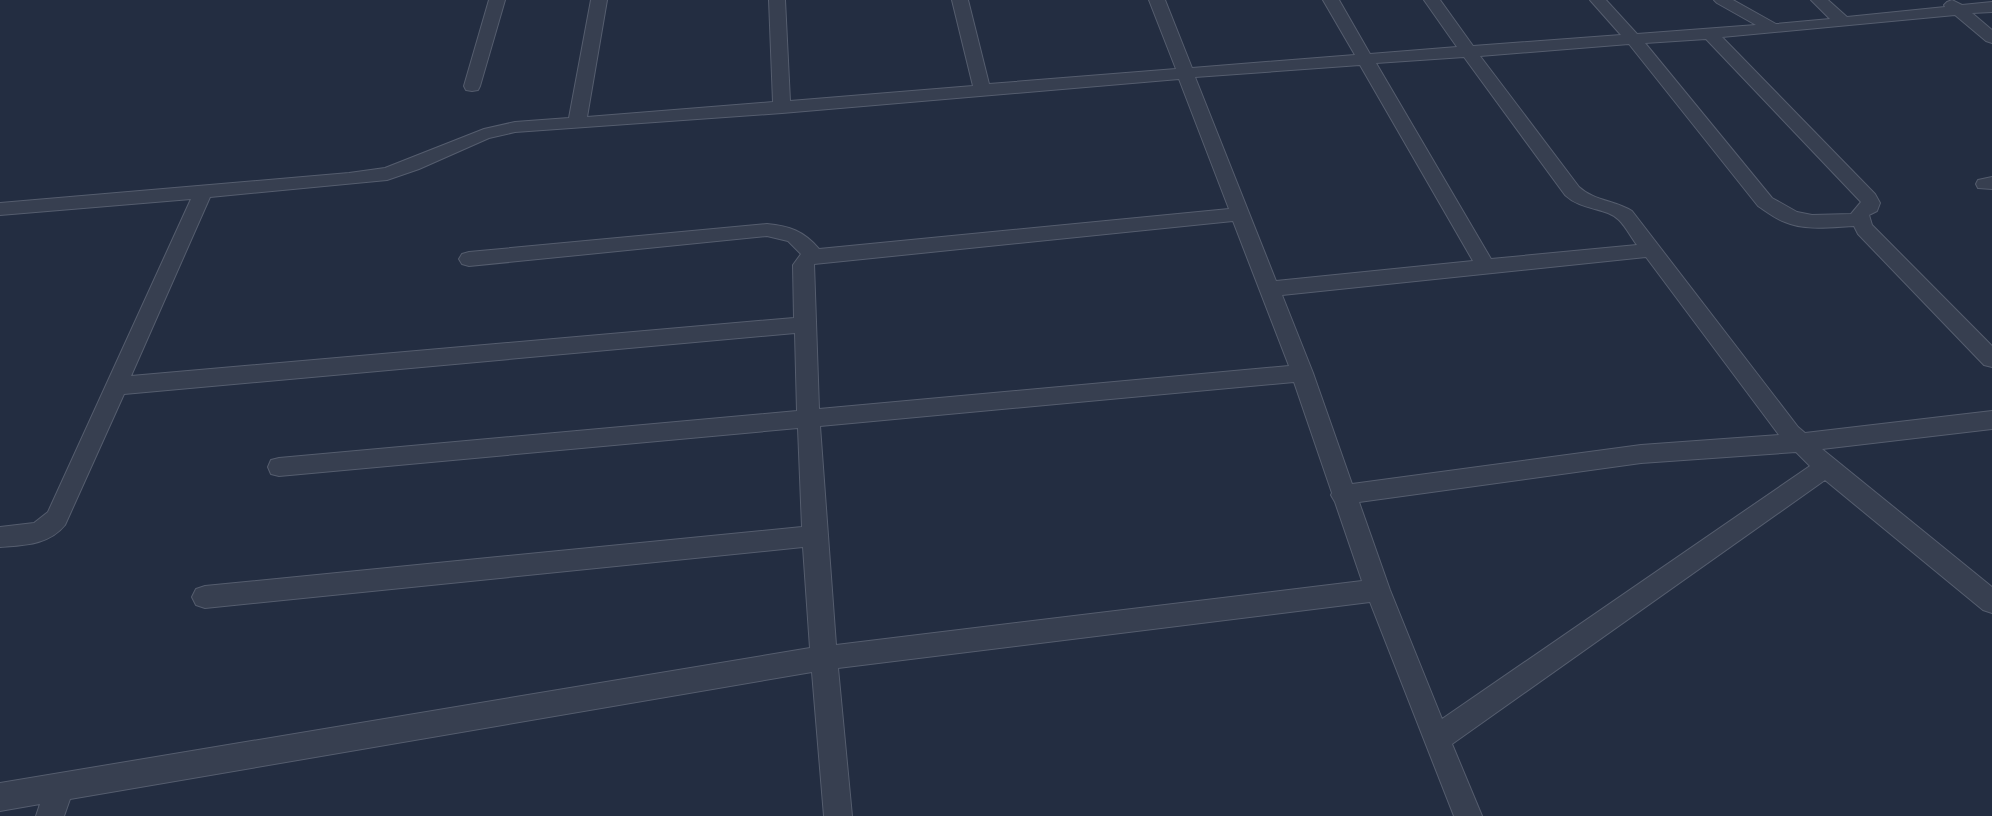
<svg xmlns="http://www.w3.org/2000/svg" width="1992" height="816" font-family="Ubuntu,sans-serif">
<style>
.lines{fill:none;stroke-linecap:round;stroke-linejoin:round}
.minor-casing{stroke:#555d6e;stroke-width:2}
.minor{fill:#373f50;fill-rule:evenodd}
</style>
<rect width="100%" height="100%" fill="#232d41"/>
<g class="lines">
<defs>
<g id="minor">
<polygon points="489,0 505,0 480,86 478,90 472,91 466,90 464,86"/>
<path d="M591 0H607L587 117 773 102 769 0H785L790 101 973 86 952 0H968L989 84 1176 69 1149 0H1165L1192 68 1355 55 1323 0H1339L1370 54 1457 47 1424 0H1440L1473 46 1621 35 1590 0H1606L1637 34 1756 25 1717 3 1714 0H1733L1776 24 1830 19 1811 0H1828L1847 17 1945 7 1944 5 1947 2 1952 0 1962 5 1992 2V12L1972 13 1992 30V43L1986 41 1955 15 1722 37 1875 194 1880 203 1877 211 1869 215 1872 225 1992 346V367L1984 365 1858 234 1854 226C1832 227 1806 231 1785 222 1776 219 1767 212 1758 206L1629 44 1480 56 1579 187C1594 201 1614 200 1632 211L1798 427 1805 433 1992 411V429L1822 449 1992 587V613L1983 610 1825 480 1452 744 1482 816H1454L1370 602 838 668 852 816H824L812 672 70 799 64 816H36L40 804 0 811V783L810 648 803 547 205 608 196 605 192 597 196 589 205 586 802 527 798 428 279 476 271 474 268 467 271 460 279 458 797 411 795 333 124 394 65 525C49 545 24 545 0 547V527L34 523 48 512 191 199 0 215V203L349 173 385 168 484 129 515 122 569 118ZM1706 39 1861 202 1851 214 1812 215 1797 212 1772 198 1645 43ZM1464 57 1565 195C1582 211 1606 207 1619 220 1626 227 1631 237 1637 245L1491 259 1376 63ZM1360 65 1473 261 1276 281 1195 77ZM1179 79 1229 209 819 249C804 231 789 226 767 224L469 252 462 254 459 259 462 264 469 266 767 236 788 241 801 254 793 265 794 318 131 376 210 197 387 180 419 169 489 138 515 132 782 113ZM1233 221 1289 366 819 409 814 264ZM1646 257 1779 435 1641 445 1352 484 1313 373 1282 295ZM1294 382 1332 493 1331 495 1335 502 1362 581 836 645 820 426ZM1796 452 1810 466 1442 719 1390 590 1359 502 1641 463Z"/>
<polygon points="1992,177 1992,189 1978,188 1976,184 1978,180"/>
</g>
</defs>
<use href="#minor" class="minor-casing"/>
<use href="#minor" class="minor"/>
</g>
</svg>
